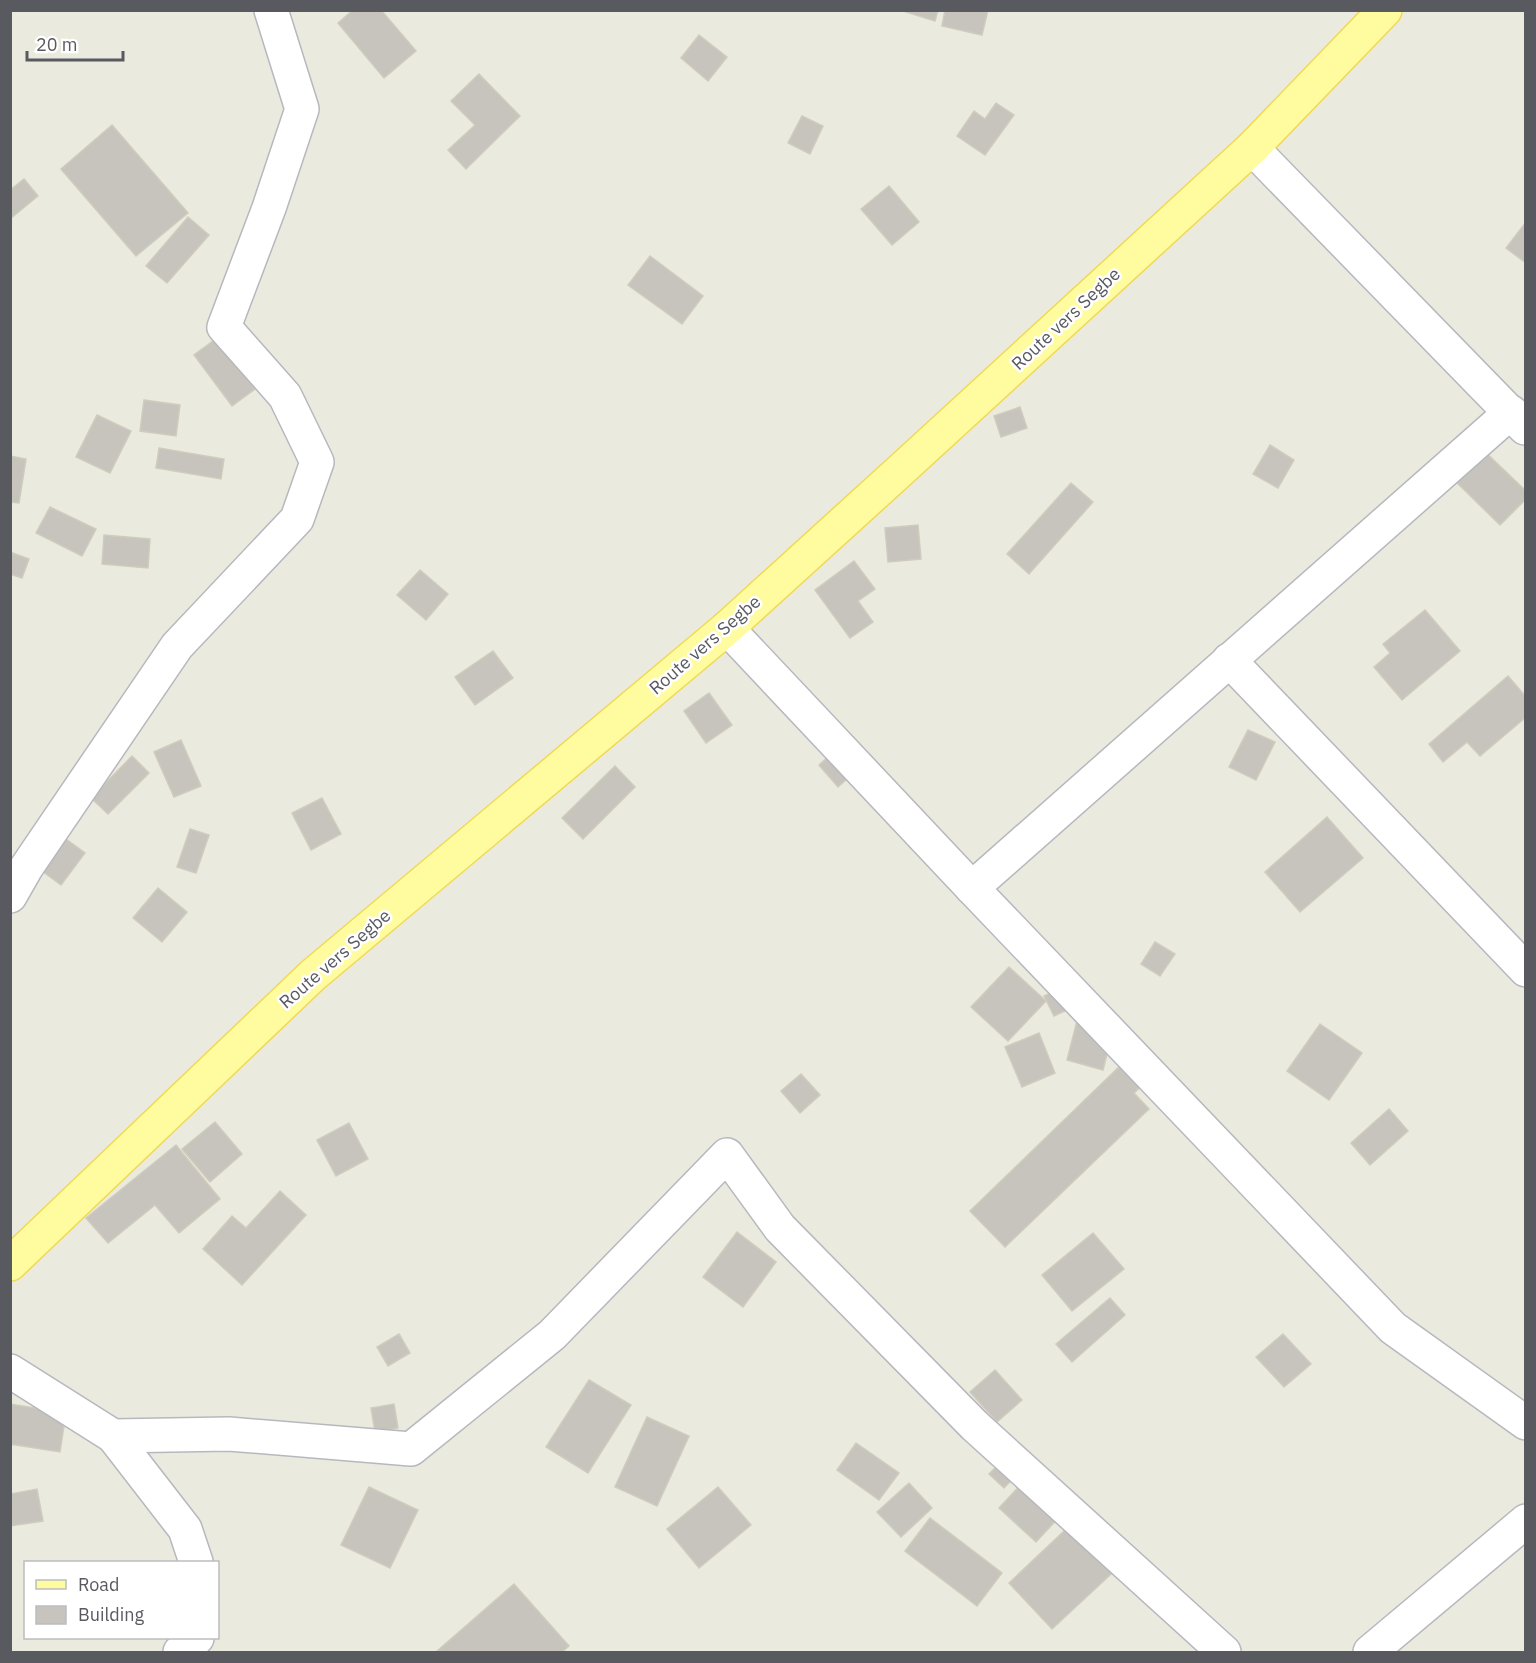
<svg xmlns="http://www.w3.org/2000/svg" width="1536" height="1663" font-family="'IBM Plex Sans',sans-serif">
<style>
.building{fill:#c6c4bc;stroke:#d0ccbd;stroke-width:1.5}
.lines{fill:none;stroke-linecap:round;stroke-linejoin:round}
.minor-casing{stroke:#b7b8be;stroke-width:36}
.major-casing{stroke:#f1d952;stroke-width:36}
.minor{stroke:#fff;stroke-width:33}
.major{stroke:#fffca0;stroke-width:33}
.labels{text-anchor:middle;stroke-width:5;stroke-linejoin:round;paint-order:stroke}
.street-label{font-size:18px;fill:#585a60;stroke:#fff}
</style>
<rect width="100%" height="100%" fill="#ebeadf"/>
<g class="building">
<polygon points="353,10 381,10 416,51 384,78 338,23"/>
<polygon points="900,10 938,10 935,21"/>
<polygon points="945,10 988,10 982,35 942,26"/>
<polygon points="699,35 727,57 708,81 681,58"/>
<polygon points="479,74 520,116 466,169 448,150 475,125 451,101"/>
<polygon points="996,103 1014,115 985,155 957,136 974,111 985,119"/>
<polygon points="802,116 823,126 810,154 788,143"/>
<polygon points="112,125 188,213 136,256 61,169"/>
<polygon points="24,179 38,196 10,219 10,190"/>
<polygon points="889,186 919,222 892,245 861,209"/>
<polygon points="188,217 209,235 167,283 146,266"/>
<polygon points="1526,222 1526,263 1506,248"/>
<polygon points="650,256 703,296 682,324 628,285"/>
<polygon points="217,338 255,389 232,406 194,355"/>
<polygon points="144,400 180,405 176,436 140,431"/>
<polygon points="1020,407 1027,428 1001,437 994,416"/>
<polygon points="97,415 131,431 110,473 76,457"/>
<polygon points="1270,445 1294,460 1278,488 1253,474"/>
<polygon points="1479,446 1526,491 1526,499 1500,525 1450,476"/>
<polygon points="159,448 224,459 221,479 156,468"/>
<polygon points="10,456 26,459 19,503 10,502"/>
<polygon points="1071,483 1093,502 1029,574 1007,554"/>
<polygon points="50,507 96,529 82,556 36,533"/>
<polygon points="918,525 921,559 888,562 885,528"/>
<polygon points="104,535 150,539 148,568 102,564"/>
<polygon points="10,552 29,559 22,578 10,574"/>
<polygon points="854,561 875,589 858,601 873,622 850,638 815,590"/>
<polygon points="420,570 448,594 426,620 397,595"/>
<polygon points="1425,610 1460,651 1402,700 1374,667 1390,653 1383,644"/>
<polygon points="493,651 513,678 475,705 455,677"/>
<polygon points="1508,676 1526,697 1526,717 1480,756 1467,742 1443,762 1429,744"/>
<polygon points="709,693 732,725 706,743 684,711"/>
<polygon points="1248,730 1275,742 1256,780 1229,767"/>
<polygon points="849,739 867,761 838,787 819,765"/>
<polygon points="181,740 201,786 174,797 154,752"/>
<polygon points="132,756 149,773 108,814 91,798"/>
<polygon points="615,766 635,787 583,839 562,818"/>
<polygon points="322,798 341,834 311,850 292,813"/>
<polygon points="1327,817 1363,858 1300,912 1265,872"/>
<polygon points="190,829 209,835 196,873 177,867"/>
<polygon points="66,839 85,853 61,885 42,871"/>
<polygon points="158,888 187,912 162,942 133,918"/>
<polygon points="1155,942 1175,954 1160,976 1141,964"/>
<polygon points="1009,967 1046,1001 1008,1041 971,1007"/>
<polygon points="1067,987 1076,1006 1054,1016 1044,996"/>
<polygon points="1079,1013 1115,1022 1103,1070 1067,1060"/>
<polygon points="1320,1024 1362,1053 1329,1100 1287,1071"/>
<polygon points="1039,1033 1055,1073 1022,1087 1005,1047"/>
<polygon points="1126,1060 1147,1081 1134,1093 1149,1109 1005,1247 970,1211"/>
<polygon points="801,1074 820,1095 800,1113 781,1091"/>
<polygon points="1389,1109 1408,1131 1370,1165 1351,1143"/>
<polygon points="215,1122 242,1154 210,1182 182,1149"/>
<polygon points="349,1123 368,1159 336,1176 317,1140"/>
<polygon points="176,1145 220,1199 179,1233 155,1205 108,1243 86,1218"/>
<polygon points="280,1191 306,1215 242,1285 203,1249 232,1216 246,1228"/>
<polygon points="737,1232 776,1262 743,1307 703,1277"/>
<polygon points="1093,1233 1124,1269 1072,1311 1042,1275"/>
<polygon points="1110,1298 1125,1315 1072,1362 1056,1344"/>
<polygon points="399,1334 410,1353 388,1366 377,1347"/>
<polygon points="1283,1334 1311,1364 1284,1387 1256,1357"/>
<polygon points="995,1370 1022,1400 997,1422 970,1392"/>
<polygon points="589,1380 631,1405 588,1473 546,1447"/>
<polygon points="10,1404 66,1413 60,1452 10,1444"/>
<polygon points="394,1404 398,1428 375,1432 371,1408"/>
<polygon points="647,1417 689,1436 657,1506 615,1487"/>
<polygon points="856,1443 899,1473 879,1500 837,1470"/>
<polygon points="1008,1455 1022,1469 1004,1488 989,1474"/>
<polygon points="1037,1467 1074,1501 1036,1542 999,1508"/>
<polygon points="909,1483 932,1508 901,1537 877,1512"/>
<polygon points="369,1487 418,1510 390,1568 341,1545"/>
<polygon points="718,1487 751,1525 699,1568 667,1529"/>
<polygon points="37,1489 43,1521 10,1526 10,1494"/>
<polygon points="1080,1516 1124,1562 1052,1629 1009,1583"/>
<polygon points="930,1518 1002,1573 977,1606 905,1551"/>
<polygon points="514,1584 569,1646 562,1652 436,1652"/>
</g>
<g class="lines">
<defs>
<g id="minor">
<polyline points="1252,148 1525,428"/>
<polyline points="727,628 972,888 1393,1328 1526,1423"/>
<polyline points="1229,660 1526,970"/>
<polyline points="972,888 1511,412"/>
<polyline points="10,896 26,868 177,646 297,519 317,462 285,396 224,327 269,208 302,109 271,10"/>
<polyline points="10,1371 113,1436 229,1434 411,1449 552,1335 727,1155 780,1228 975,1426 1224,1652"/>
<polyline points="113,1436 185,1529 196,1562"/>
<polyline points="180,1652 197,1638"/>
<polyline points="1370,1652 1526,1521"/>
</g>
<polyline id="major" points="10,1264 313,975 727,628 902,469 1252,148 1385,10"/>
</defs>
<use href="#minor" class="minor-casing"/>
<use href="#major" class="major-casing"/>
<use href="#minor" class="minor"/>
<use href="#major" class="major"/>
</g>
<g class="labels">
<g class="street-label">
<text transform="translate(1066 319) rotate(-43)" y="6">Route vers Segbe</text>
<text transform="translate(705 645) rotate(-41)" y="6">Route vers Segbe</text>
<text transform="translate(335 959) rotate(-41)" y="6">Route vers Segbe</text>
</g>
</g>
<rect width="1536" height="1663" fill="none" stroke="#585a60" stroke-width="24"/>
<rect x="24" y="1561" width="195" height="78" fill="#ffffff" stroke="#bcbdbf" stroke-width="1.5"/>
<rect x="36" y="1580" width="30" height="9" fill="#fffca0" stroke="#bcbdbf" stroke-width="1.5"/>
<text x="78" y="1591" font-size="18" fill="#585a60">Road</text>
<rect x="36" y="1606" width="30" height="18" fill="#c6c4bc" stroke="#bcbdbf" stroke-width="1.5"/>
<text x="78" y="1621" font-size="18" fill="#585a60">Building</text>
<path d="M27 51v9h96v-9" fill="none" stroke="#585a60" stroke-width="3"/>
<text x="36" y="51" font-size="18" fill="#585a60" stroke="#ffffff" stroke-width="4.5" paint-order="stroke">20 m</text>
</svg>
